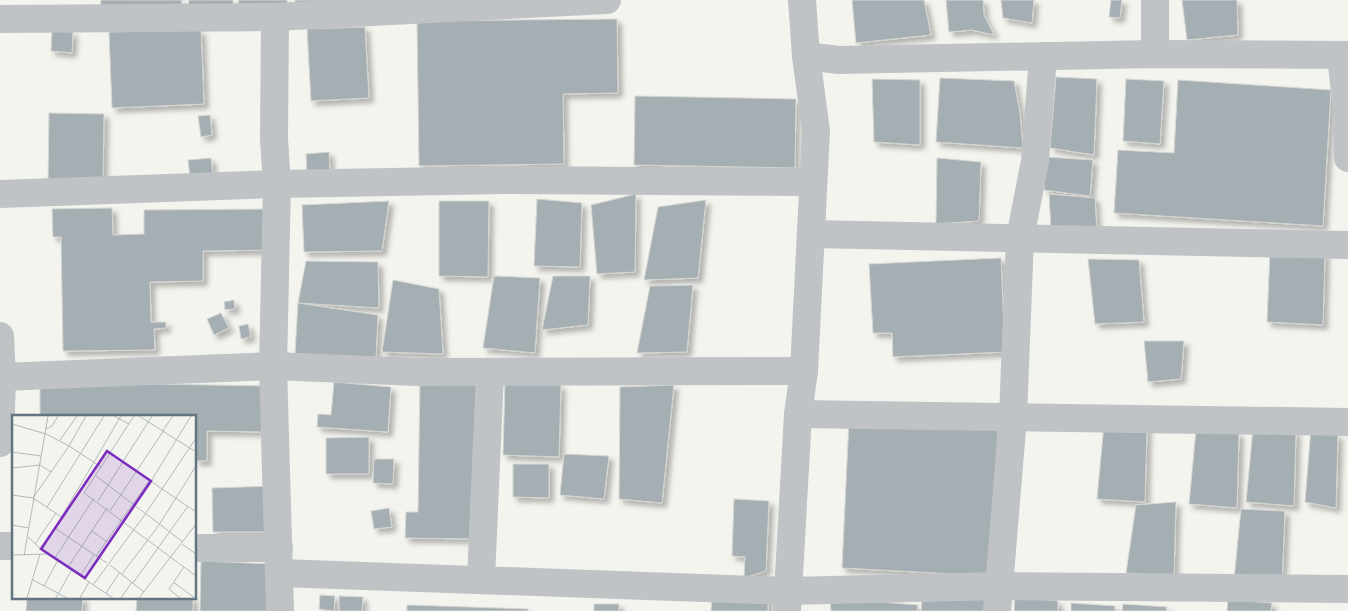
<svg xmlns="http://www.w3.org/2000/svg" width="1348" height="611" font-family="Signika,sans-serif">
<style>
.building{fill:#a5aeb2;stroke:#d5d5d2;filter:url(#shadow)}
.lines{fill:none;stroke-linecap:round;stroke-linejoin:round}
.minor{stroke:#bfc3c6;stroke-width:28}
.inset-road{fill:none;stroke:#b1b9bc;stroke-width:1}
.view{fill:#7b2cbf;fill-opacity:0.15;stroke:#7b2cbf;stroke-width:2.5}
.inset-edge{fill:none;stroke:#627581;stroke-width:2.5}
</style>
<defs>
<filter id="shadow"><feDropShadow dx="4.5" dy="4.5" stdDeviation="2.5" flood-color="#0004"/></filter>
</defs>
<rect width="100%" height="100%" fill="#f4f4ef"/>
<g class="building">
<polygon points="101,0 182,0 181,9 100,10"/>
<polygon points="189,0 233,0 233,6 188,8"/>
<polygon points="239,0 287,0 287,9 238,4"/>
<polygon points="295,0 335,0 334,5 295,2"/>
<polygon points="852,0 924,0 931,35 856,43"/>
<polygon points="946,0 983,0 984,15 994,35 972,30 949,32"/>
<polygon points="1001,0 1034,0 1032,23 1003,18"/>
<polygon points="1111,0 1122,0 1120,18 1109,17"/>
<polygon points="1182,0 1237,0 1238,35 1187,40"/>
<polygon points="617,19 618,93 563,94 564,164 419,166 417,21"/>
<polygon points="365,27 369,98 311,101 307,29"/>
<polygon points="201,30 204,104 112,108 109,32"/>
<polygon points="52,31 73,32 72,53 51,51"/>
<polygon points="1056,77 1097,79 1094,155 1050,148"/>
<polygon points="940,78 1014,81 1020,113 1023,148 936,142"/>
<polygon points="872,79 920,80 920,145 874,142"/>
<polygon points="1126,79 1164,81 1160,144 1123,141"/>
<polygon points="1178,80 1331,90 1323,226 1114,213 1118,150 1174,153"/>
<polygon points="635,96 796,99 795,168 634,165"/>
<polygon points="49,113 104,114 103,184 48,182"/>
<polygon points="210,115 212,135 201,137 198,116"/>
<polygon points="329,152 330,173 307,174 306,154"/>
<polygon points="1046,157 1093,160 1090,196 1044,190"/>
<polygon points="211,158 213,175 190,177 188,160"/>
<polygon points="937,158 981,162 979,221 936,224"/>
<polygon points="636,194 635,272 597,274 591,205"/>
<polygon points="1049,194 1095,198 1097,234 1051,229"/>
<polygon points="537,199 582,203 580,267 534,266"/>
<polygon points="706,200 698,278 644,280 658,207"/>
<polygon points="389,201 382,251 304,252 302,205"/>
<polygon points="439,201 489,201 488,277 439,276"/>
<polygon points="112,208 113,235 144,234 144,210 274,209 274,250 203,251 203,281 150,282 151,322 166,322 166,328 154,329 155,350 63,351 61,237 53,237 52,209"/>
<polygon points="1270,251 1325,253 1323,325 1267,322"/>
<polygon points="1001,258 1005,352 893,357 892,333 873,333 869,264"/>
<polygon points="1088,259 1139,260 1144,322 1095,324"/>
<polygon points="306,261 378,262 379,308 298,303"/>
<polygon points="494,276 540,278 535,353 483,348"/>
<polygon points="553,276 590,276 588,325 542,330"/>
<polygon points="393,280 439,289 443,354 382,352"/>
<polygon points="693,285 687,352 637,353 650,286"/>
<polygon points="234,300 235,309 225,310 224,302"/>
<polygon points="298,303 378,315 376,358 295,354"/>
<polygon points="221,313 229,328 214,335 207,319"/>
<polygon points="248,324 251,337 241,339 239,326"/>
<polygon points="1144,341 1184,341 1181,379 1148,382"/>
<polygon points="420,379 479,380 477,539 405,538 406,512 418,512"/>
<polygon points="40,382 268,386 268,432 207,431 207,461 195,461 195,416 40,416"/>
<polygon points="334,382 391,387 388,432 317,427 318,414 331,415"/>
<polygon points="505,383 561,385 559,457 503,455"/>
<polygon points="674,385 662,503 619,499 620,387"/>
<polygon points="849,421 998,428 992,576 842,568"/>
<polygon points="1104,424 1147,427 1145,502 1097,499"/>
<polygon points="1253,428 1296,431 1294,506 1246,502"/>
<polygon points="1311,428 1338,435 1336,508 1305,502"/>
<polygon points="1196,430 1239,433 1237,508 1189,504"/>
<polygon points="369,437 369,474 326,474 326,438"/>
<polygon points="564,454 609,456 604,499 560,495"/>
<polygon points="374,459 394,459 393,484 373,483"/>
<polygon points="513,464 549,464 549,498 513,497"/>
<polygon points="274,486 275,532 213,532 212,488"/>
<polygon points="734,499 769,501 766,571 744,578 745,557 732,556"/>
<polygon points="1176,502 1174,576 1126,573 1136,505"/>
<polygon points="389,508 392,527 374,529 371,511"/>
<polygon points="1241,509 1285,511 1282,584 1234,580"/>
<polygon points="201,561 270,564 269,611 200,611"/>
<polygon points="320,595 335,596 334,611 319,609"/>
<polygon points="339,596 363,597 362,611 339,611"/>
<polygon points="27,597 83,597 82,611 26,611"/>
<polygon points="137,597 193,597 193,611 136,611"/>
<polygon points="768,597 768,611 711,611 712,598"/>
<polygon points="1015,597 1058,601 1058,611 1014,611"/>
<polygon points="830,598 918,605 917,611 831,611"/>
<polygon points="990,599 989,611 921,611 922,601"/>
<polygon points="1228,600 1272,603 1271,611 1227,611"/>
<polygon points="1071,603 1115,606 1115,611 1071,611"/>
<rect x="594" y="604" width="25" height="7"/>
<polygon points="1123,604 1167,607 1166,611 1122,611"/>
<polygon points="407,605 528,609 528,611 407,611"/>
</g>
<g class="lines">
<g class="minor">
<polyline points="802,0 806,56"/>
<polyline points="1155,0 1155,54"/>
<polyline points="275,17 274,139 277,184 273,366 280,611"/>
<polyline points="0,19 275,17 607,0"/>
<polyline points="1341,55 1347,111 1348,158"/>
<polyline points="0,194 277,184 505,180 813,182"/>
<polyline points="811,234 1348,245"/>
<polyline points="0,336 2,377 0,443"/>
<polyline points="2,377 273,366 417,372 804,371"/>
<polyline points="798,414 1348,422"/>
<polyline points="0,546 14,546"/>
<polyline points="195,548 279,548"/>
<polyline points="280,573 788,591 999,586 1348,589"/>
<polyline points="481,579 490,372"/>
<polyline points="787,611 798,414 804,371 816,131 806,56 839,60 1155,54 1348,55"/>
<polyline points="997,611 1013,417 1020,238 1035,161 1043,56"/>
</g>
</g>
<g transform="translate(12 415)">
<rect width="184" height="184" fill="#f4f4ef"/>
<path class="inset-road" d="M102 1 117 9M122 1 72 78 184 161M127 1 184 37M0 9 34 19 57 31 74 1M34 14 40 11 46 1M151 15 161 1M48 25 65 1M0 37 29 41M99 39 184 97M0 53 28 50 39 57M84 61 171 127M139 66 179 1M0 80 21 83 57 31 89 52M21 83 51 103M86 86 140 1M35 92 92 1M98 96 152 15M0 110 17 113M44 114 95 148M80 116 95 127M16 122 30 135 109 1M23 129 44 98M170 129 184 139M0 140 35 139 101 183M12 141 36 1M84 141 138 65M43 143 82 83M98 150 132 177M56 152 95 93M110 159 147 110 184 51M68 161 82 140M21 165 55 183M161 167 183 183M121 168 176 91M81 170 132 101 184 23M32 171 46 145M94 178 108 157M15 183 28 139M44 183 60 154M68 183 77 167M109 183 120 167M127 183 184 109M168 183 157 174 172 152"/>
<path class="view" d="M95 36 139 66 73 163 29 134Z"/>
<rect width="184" height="184" class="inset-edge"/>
</g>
</svg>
